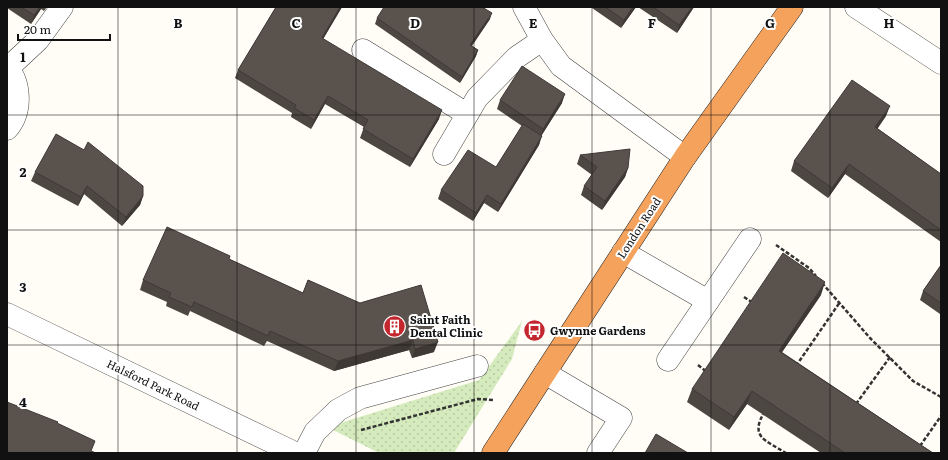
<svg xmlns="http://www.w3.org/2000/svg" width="948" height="460" font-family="Literata,serif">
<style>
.grass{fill:url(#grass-dots)}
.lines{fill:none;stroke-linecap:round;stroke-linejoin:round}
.minor-casing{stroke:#444;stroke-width:23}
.highway-casing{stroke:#222;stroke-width:23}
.path{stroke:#333;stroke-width:2.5;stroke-dasharray:4 2;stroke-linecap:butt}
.minor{stroke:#fff;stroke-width:22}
.highway{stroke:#f5a25d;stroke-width:22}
.wall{fill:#4d4742}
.shaded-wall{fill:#3f3936}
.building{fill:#5a524d;stroke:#3f3936}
.grid{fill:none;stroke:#111;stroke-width:1;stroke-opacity:0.55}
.labels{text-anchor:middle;stroke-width:4;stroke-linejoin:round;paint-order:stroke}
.street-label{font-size:11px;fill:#111;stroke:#fff}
.poi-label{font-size:11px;font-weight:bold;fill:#111;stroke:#fff;text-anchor:start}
.grid-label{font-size:13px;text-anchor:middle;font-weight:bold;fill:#111;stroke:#fff;stroke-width:4;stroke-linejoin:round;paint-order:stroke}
</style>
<defs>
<pattern id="grass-dots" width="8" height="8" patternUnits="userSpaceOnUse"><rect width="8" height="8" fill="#d5ebbd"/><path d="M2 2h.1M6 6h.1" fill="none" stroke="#b6c8a1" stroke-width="1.8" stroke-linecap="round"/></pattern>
</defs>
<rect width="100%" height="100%" fill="#fffdf5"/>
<polygon class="grass" points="522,321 512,359 454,453 379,453 333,430 337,424 479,380"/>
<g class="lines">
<defs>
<g id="minor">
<polyline points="524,7 542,40 561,66 685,157"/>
<polyline points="856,7 941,63"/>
<polyline points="363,50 467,114"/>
<path d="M7 67C21 84 22 112 7 129"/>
<polyline points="8,68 38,40 62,7"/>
<polyline points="444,154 477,98 517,57 542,40"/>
<polyline points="623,252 708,301"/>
<polyline points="7,314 295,453"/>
<polyline points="668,360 750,239"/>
<polyline points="545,373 621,418 598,453"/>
<polyline points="304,453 315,432 338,410 360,398 477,366"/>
</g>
<polyline id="highway" points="493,453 685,157 792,7"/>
</defs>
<use href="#minor" class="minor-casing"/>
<use href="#highway" class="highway-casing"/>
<g class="path">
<polyline points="776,245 809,268 816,276"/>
<polyline points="822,283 870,338 913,381 941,397"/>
<polyline points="744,297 753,303"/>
<polyline points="698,365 707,372"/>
<polyline points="796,366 840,302"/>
<polyline points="856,404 890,357"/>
<path d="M765 411C749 437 765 440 786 453"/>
<polyline points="361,430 478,399 494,400"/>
<polyline points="920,446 941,416"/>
</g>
<use href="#minor" class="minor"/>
<use href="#highway" class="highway"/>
</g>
<g class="wall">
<polygon points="7,7 47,7 44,11 41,9 31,24 7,8"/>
<polygon points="276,7 342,7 323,39 439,119 410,167 360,138 364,127 325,104 311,129 291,117 292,113 235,78 238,70"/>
<polygon points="592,7 636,7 621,28 592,8"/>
<polygon points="638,7 694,7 677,33"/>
<polygon points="377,18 490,19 472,46 478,50 476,56 460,83 375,24"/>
<polygon points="500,100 562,103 541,136 539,145 498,212 484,203 473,221 438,199 441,190 496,167 522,126 497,109"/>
<polygon points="886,116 877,128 941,174 941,242 845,174 828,198 791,171 794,161"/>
<polygon points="580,155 628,168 625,177 602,210 581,195 584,186 592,175 577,164"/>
<polygon points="35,172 143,196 140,205 122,226 84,194 78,206 31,181"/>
<polygon points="229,259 303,293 308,280 434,352 412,358 409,350 334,371 267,341 264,346 190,311 188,316 166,306 167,302 140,290 143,280"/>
<polygon points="941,265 941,313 940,314 920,300 923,291"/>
<polygon points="821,295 782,352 933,453 821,453 747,404 729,430 687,402 692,389"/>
</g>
<g class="shaded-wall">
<polygon points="40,7 42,7 41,9 31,24 34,15"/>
<polygon points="340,7 342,7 319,46 322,38"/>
<polygon points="633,7 636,7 621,28 624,20"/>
<polygon points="692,7 694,7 677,33 679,25"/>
<polygon points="492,13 490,19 468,51 470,45"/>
<polygon points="478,50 476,56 460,83 462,77"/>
<polygon points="565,94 562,103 540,138 543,129"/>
<polygon points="328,96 325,104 311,129 314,120"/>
<polygon points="890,106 886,116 872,137 875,127"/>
<polygon points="442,110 439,119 410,167 413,159"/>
<polygon points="542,136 539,145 498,212 501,204"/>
<polygon points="849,164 845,174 828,198 832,188"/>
<polygon points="628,168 625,177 602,210 605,201"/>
<polygon points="87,186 84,194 78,206 81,197"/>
<polygon points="487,195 484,203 473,221 476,213"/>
<polygon points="143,196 140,205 122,226 126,217"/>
<polygon points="825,282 821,295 774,364 779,351"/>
<polygon points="413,340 409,350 334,371 338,361"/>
<polygon points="438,342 434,352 412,358 415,349"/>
<polygon points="752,391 747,404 729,430 734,417"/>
</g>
<g class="building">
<polygon points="21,7 40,7 34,15"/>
<polygon points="276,7 340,7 322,38 442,110 413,159 363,129 368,120 328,96 314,120 294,108 296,105 238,70"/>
<polygon points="384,7 482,7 492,13 470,45 478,50 462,77 377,18"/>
<polygon points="605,7 633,7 624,20"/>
<polygon points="653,7 692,7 679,25"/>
<polygon points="522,66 565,94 543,129 500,100"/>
<polygon points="852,80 890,106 875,127 941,174 941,230 849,164 832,188 794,161"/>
<polygon points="523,124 542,136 501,204 487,195 476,213 441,190 468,150 496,167"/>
<polygon points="56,134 84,150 88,142 143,186 143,196 126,217 87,186 81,197 35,172"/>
<polygon points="630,149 628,168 605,201 584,186 597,167 580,155"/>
<polygon points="167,227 230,256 229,259 303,293 308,280 360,303 421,285 438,342 415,349 413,340 338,361 270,331 268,336 194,302 192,307 169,297 171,293 143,280"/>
<polygon points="783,253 825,282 779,351 933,453 845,453 752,391 734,417 692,389"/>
<polygon points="941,265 941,303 923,291"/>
<polygon points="7,402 58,422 57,423 95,441 91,451 96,453 7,453"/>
<polygon points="656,434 688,453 645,453"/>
</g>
<path class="grid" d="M118 7V453M237 7V453M356 7V453M474 7V453M592 7V453M711 7V453M830 7V453M7 115H941M7 230H941M7 345H941"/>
<defs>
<symbol id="building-disc" viewBox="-11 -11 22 22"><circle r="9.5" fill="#c4262e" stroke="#fff"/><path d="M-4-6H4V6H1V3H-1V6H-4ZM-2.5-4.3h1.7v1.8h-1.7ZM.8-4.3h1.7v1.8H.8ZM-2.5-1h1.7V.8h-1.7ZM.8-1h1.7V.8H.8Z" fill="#fff"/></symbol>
<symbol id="bus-disc" viewBox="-11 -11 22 22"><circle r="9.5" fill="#c4262e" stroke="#fff"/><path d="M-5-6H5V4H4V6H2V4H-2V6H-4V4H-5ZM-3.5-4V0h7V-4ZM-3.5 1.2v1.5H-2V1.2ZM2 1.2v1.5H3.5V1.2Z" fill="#fff"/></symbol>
</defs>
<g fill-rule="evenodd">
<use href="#building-disc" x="382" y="314" width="25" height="25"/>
<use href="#bus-disc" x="522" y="318" width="25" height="25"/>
</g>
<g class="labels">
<g class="street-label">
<text transform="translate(639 228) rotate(-57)" y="4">London Road</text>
<text transform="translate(153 385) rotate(26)" y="4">Halsford Park Road</text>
</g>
<g class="poi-label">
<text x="410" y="324">Saint Faith<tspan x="410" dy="13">Dental Clinic</tspan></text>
<text x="550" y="335">Gwynne Gardens</text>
</g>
</g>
<g class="grid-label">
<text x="178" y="28">B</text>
<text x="296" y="28">C</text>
<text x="415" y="28">D</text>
<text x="533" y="28">E</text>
<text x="652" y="28">F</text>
<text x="770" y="28">G</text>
<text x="889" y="28">H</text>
<text x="23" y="62">1</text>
<text x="23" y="177">2</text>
<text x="23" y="292">3</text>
<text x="23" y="407">4</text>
</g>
<rect width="948" height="460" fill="none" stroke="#111111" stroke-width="16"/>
<path d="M18 34v6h92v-6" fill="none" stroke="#111111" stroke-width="2"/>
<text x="24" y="34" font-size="12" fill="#111111" stroke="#ffffff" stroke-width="3" paint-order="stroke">20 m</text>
</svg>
